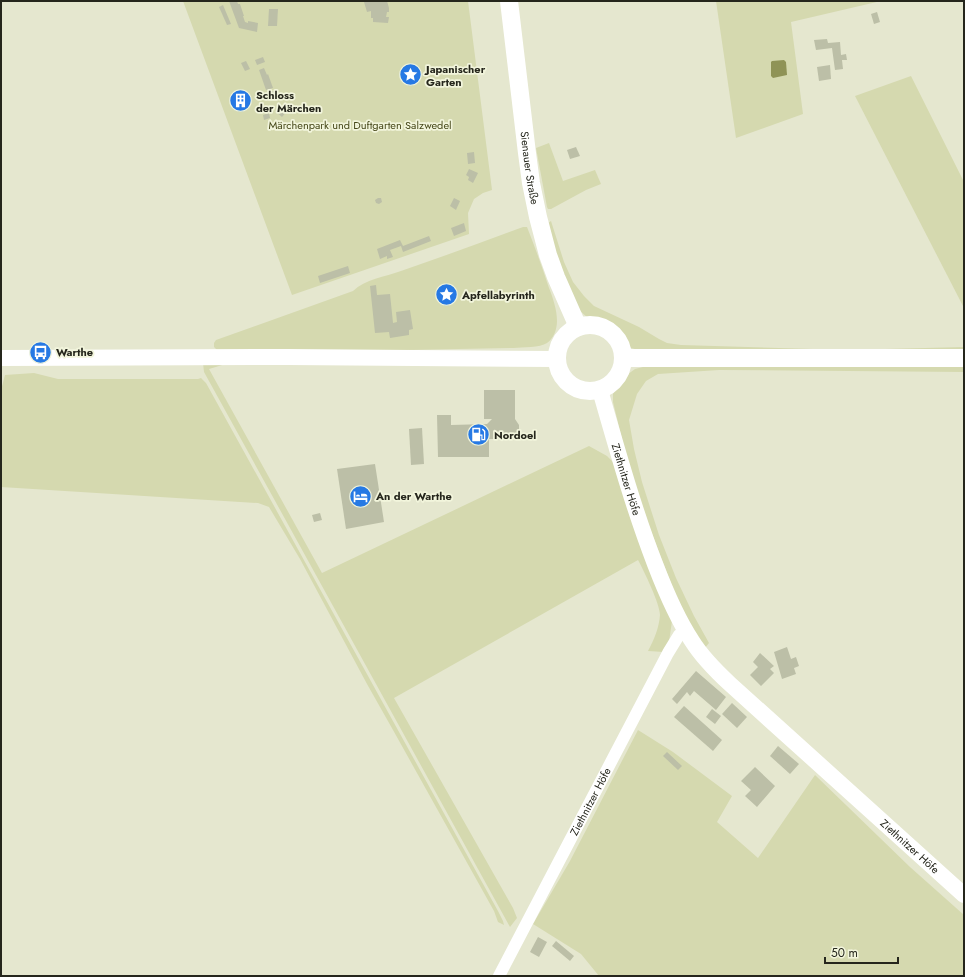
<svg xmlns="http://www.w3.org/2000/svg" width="965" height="977" font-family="Jost,sans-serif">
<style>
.green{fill:#d5d9af}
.water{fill:#8f9356}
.building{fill:#bcbfa7}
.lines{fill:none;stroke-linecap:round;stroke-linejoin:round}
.minor{stroke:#fff;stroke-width:12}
.secondary{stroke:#fff;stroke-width:16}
.primary{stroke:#fff;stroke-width:18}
.labels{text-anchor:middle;stroke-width:3.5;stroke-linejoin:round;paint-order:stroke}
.poi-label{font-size:11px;font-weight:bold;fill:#25261c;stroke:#f2f5dc;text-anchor:start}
.park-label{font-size:11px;fill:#454718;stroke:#f2f5dc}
.street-label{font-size:11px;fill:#25261c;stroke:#f2f5dc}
</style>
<rect width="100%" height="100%" fill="#e5e7cf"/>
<g class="green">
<polygon points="183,1 468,1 492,190 483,193 474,199 468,213 469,234 292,295"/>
<polygon points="716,1 881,1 791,22 803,114 736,138"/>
<polygon points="911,76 964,182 964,308 855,96"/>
<polygon points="549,143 563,181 595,170 601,184 586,190 551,209 548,209 547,207 536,148"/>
<polygon points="551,221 564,262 573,282 584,296 594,306 639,327 659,339 667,343 681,345 846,350 964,347 964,353 642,351 631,348 628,345 624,338 610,325 595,321 588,318 579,310 561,274 548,223"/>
<path d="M523 227H527C535 247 542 267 549 288 553 298 557 310 557 321 557 329 554 338 547 343 540 348 522 347 514 348L304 352 218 351 214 347V343L216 340 353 291C365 279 385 277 401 271 442 257 482 242 523 227Z"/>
<path d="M203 363H229L209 369 322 573 589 446 607 456 613 462 672 621 669 642 664 652 648 651C654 640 659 628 660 615 660 604 644 571 638 560L394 698 513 908 517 918 510 927 204 372Z"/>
<polygon points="964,363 964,372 719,370 658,374 646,381 637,394 629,420 634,449 642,482 659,535 676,578 694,616 709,643 704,649 684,617 633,484 613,402 613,394 615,388 624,377 635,369 647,366"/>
<polygon points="34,373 58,379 198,379 201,378 206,383 498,911 503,921 504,925 498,922 494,911 393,730 367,684 300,559 269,507 258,503 1,487 1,390 5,375"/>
<polygon points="638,730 673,752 732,796 717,822 758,858 815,775 910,867 964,915 964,976 599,976 581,954 533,924 570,861"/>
</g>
<polygon class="water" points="784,60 786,62 787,75 773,78 771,76 771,62 772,61"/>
<g class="building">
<polygon points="229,1 237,1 238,4 240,4 244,16 243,16 245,22 248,23 248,21 258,23 257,32 239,28"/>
<polygon points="366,1 387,1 389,8 389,12 387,12 386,17 389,17 388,23 373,22 373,18 371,18 371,11 367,12 364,2"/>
<polygon points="223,5 231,24 227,25 219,7"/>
<polygon points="269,9 278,9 277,26 268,26"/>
<polygon points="877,12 880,22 874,24 871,14"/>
<polygon points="827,39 828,43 840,42 841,55 846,54 847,60 842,60 843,69 835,70 832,48 816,50 814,40"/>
<polygon points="263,57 265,62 257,65 255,60"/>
<polygon points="246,61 250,69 245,71 241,63"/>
<polygon points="830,65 831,79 819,81 817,67"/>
<polygon points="264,68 267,75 268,74 273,88 266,90 259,70"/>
<polygon points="238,91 249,106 243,111 232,96"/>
<polygon points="275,91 276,97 270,98 269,92"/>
<polygon points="281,106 287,111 282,117 276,112"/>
<polygon points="269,113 270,118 264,120 263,115"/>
<polygon points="576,147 580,156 570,159 567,150"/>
<polygon points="474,152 475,163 468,164 467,153"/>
<polygon points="469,169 478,173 473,183 468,180 469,177 466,175"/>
<polygon points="378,198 381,198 382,202 379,204 376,203 375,200"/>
<polygon points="454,198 460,201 456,210 450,206"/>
<polygon points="464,223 466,231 454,236 451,228"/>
<polygon points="429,236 431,241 403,252 401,246 390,250 393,257 387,259 387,256 380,259 377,249 400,240 403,246"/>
<polygon points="348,266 350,273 320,283 318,276"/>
<polygon points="376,285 377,295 390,294 393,323 397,322 396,312 410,310 413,329 409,330 409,335 390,338 389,332 375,333 370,286"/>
<polygon points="484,390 515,390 515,419 519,425 519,439 489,439 489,457 438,457 437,415 451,415 451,425 487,424 492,419 484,419"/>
<polygon points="422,428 424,464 411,465 409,429"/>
<polygon points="375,464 384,522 346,529 337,469"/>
<polygon points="320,513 322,520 314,522 312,515"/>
<polygon points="787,647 791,659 796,657 799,666 794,668 796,674 782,679 774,652"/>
<polygon points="760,653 774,666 770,669 774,673 761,686 750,675 758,667 753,662"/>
<polygon points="696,671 726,697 716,710 694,691 690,696 687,692 677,704 672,699"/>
<polygon points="732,703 747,717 737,728 722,714"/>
<polygon points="684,706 722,740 713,751 674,717"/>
<polygon points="712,709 721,716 715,724 706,717"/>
<polygon points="778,746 799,764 790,774 770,756"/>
<polygon points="667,752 682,766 678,770 663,756"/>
<polygon points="755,767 775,786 757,807 745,796 751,790 741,781"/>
<polygon points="538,937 547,942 539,957 530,952"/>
<polygon points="556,941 574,956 570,961 552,946"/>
</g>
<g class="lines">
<path class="minor" id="s1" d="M499 976 668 653 679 635 685 631"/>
<g class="secondary">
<polyline points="1,358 288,357 557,359"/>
<path id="s2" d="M600 390C617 449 633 507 655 564 665 590 676 617 692 641 702 657 716 671 730 684L964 895"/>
</g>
<g class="primary">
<path id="s3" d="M509 1 527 153 531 183 538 217 548 255 556 277 578 327"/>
<circle cx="590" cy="358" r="33"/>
<polyline points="624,358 964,358"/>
</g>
</g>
<defs>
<symbol id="sight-disc" viewBox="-11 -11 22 22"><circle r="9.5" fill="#2679e4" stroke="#f2f5dc"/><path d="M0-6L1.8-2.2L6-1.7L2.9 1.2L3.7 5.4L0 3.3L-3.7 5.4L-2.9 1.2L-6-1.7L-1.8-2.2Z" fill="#fff"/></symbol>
<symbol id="building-disc" viewBox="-11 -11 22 22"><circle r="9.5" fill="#2679e4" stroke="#f2f5dc"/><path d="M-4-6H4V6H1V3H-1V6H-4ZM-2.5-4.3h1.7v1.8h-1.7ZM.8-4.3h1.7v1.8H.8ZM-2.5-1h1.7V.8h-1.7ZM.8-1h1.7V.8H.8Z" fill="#fff"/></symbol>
<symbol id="bus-disc" viewBox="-11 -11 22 22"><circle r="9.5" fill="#2679e4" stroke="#f2f5dc"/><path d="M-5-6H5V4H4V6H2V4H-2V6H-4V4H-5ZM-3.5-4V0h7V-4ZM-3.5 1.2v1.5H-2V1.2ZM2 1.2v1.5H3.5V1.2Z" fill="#fff"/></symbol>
<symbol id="fuel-disc" viewBox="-11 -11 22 22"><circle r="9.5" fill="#2679e4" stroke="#f2f5dc"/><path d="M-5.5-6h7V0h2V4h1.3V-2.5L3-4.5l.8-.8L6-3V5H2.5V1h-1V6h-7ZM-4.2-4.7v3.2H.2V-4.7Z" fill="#fff"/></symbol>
<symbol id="hotel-disc" viewBox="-11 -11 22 22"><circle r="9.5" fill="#2679e4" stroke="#f2f5dc"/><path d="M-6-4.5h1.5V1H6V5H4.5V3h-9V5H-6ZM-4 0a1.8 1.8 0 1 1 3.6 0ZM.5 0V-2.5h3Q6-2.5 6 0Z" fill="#fff"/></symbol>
</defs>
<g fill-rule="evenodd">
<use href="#sight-disc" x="398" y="62" width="25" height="25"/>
<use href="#building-disc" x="228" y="88" width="25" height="25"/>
<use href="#sight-disc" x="434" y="282" width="25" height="25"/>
<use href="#bus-disc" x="28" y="340" width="25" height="25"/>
<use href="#fuel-disc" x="466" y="422" width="25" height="25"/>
<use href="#hotel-disc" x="348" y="484" width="25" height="25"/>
</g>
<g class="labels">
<g class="poi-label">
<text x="426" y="73">Japanischer<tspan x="426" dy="13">Garten</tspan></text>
<text x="256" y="99">Schloss<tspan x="256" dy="13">der Märchen</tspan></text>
<text x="462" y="299">Apfellabyrinth</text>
<text x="56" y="356">Warthe</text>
<text x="494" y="439">Nordoel</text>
<text x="376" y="500">An der Warthe</text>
</g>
<g class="park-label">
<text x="360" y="129">Märchenpark und Duftgarten Salzwedel</text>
</g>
<g class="street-label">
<text dy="4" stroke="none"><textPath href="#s3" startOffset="168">Sienauer Straße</textPath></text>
<text dy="4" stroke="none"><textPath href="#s2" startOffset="93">Ziethnitzer Höfe</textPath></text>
<text dy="4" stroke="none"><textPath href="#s1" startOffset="197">Ziethnitzer Höfe</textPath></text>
<text dy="4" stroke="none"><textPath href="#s2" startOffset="568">Ziethnitzer Höfe</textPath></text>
</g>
</g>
<rect width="965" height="977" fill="none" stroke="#25261c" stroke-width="4"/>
<path d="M825 957v6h73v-6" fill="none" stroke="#25261c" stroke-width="2"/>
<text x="831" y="957" font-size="12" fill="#25261c" stroke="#f2f5dc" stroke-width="3" paint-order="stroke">50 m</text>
</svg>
